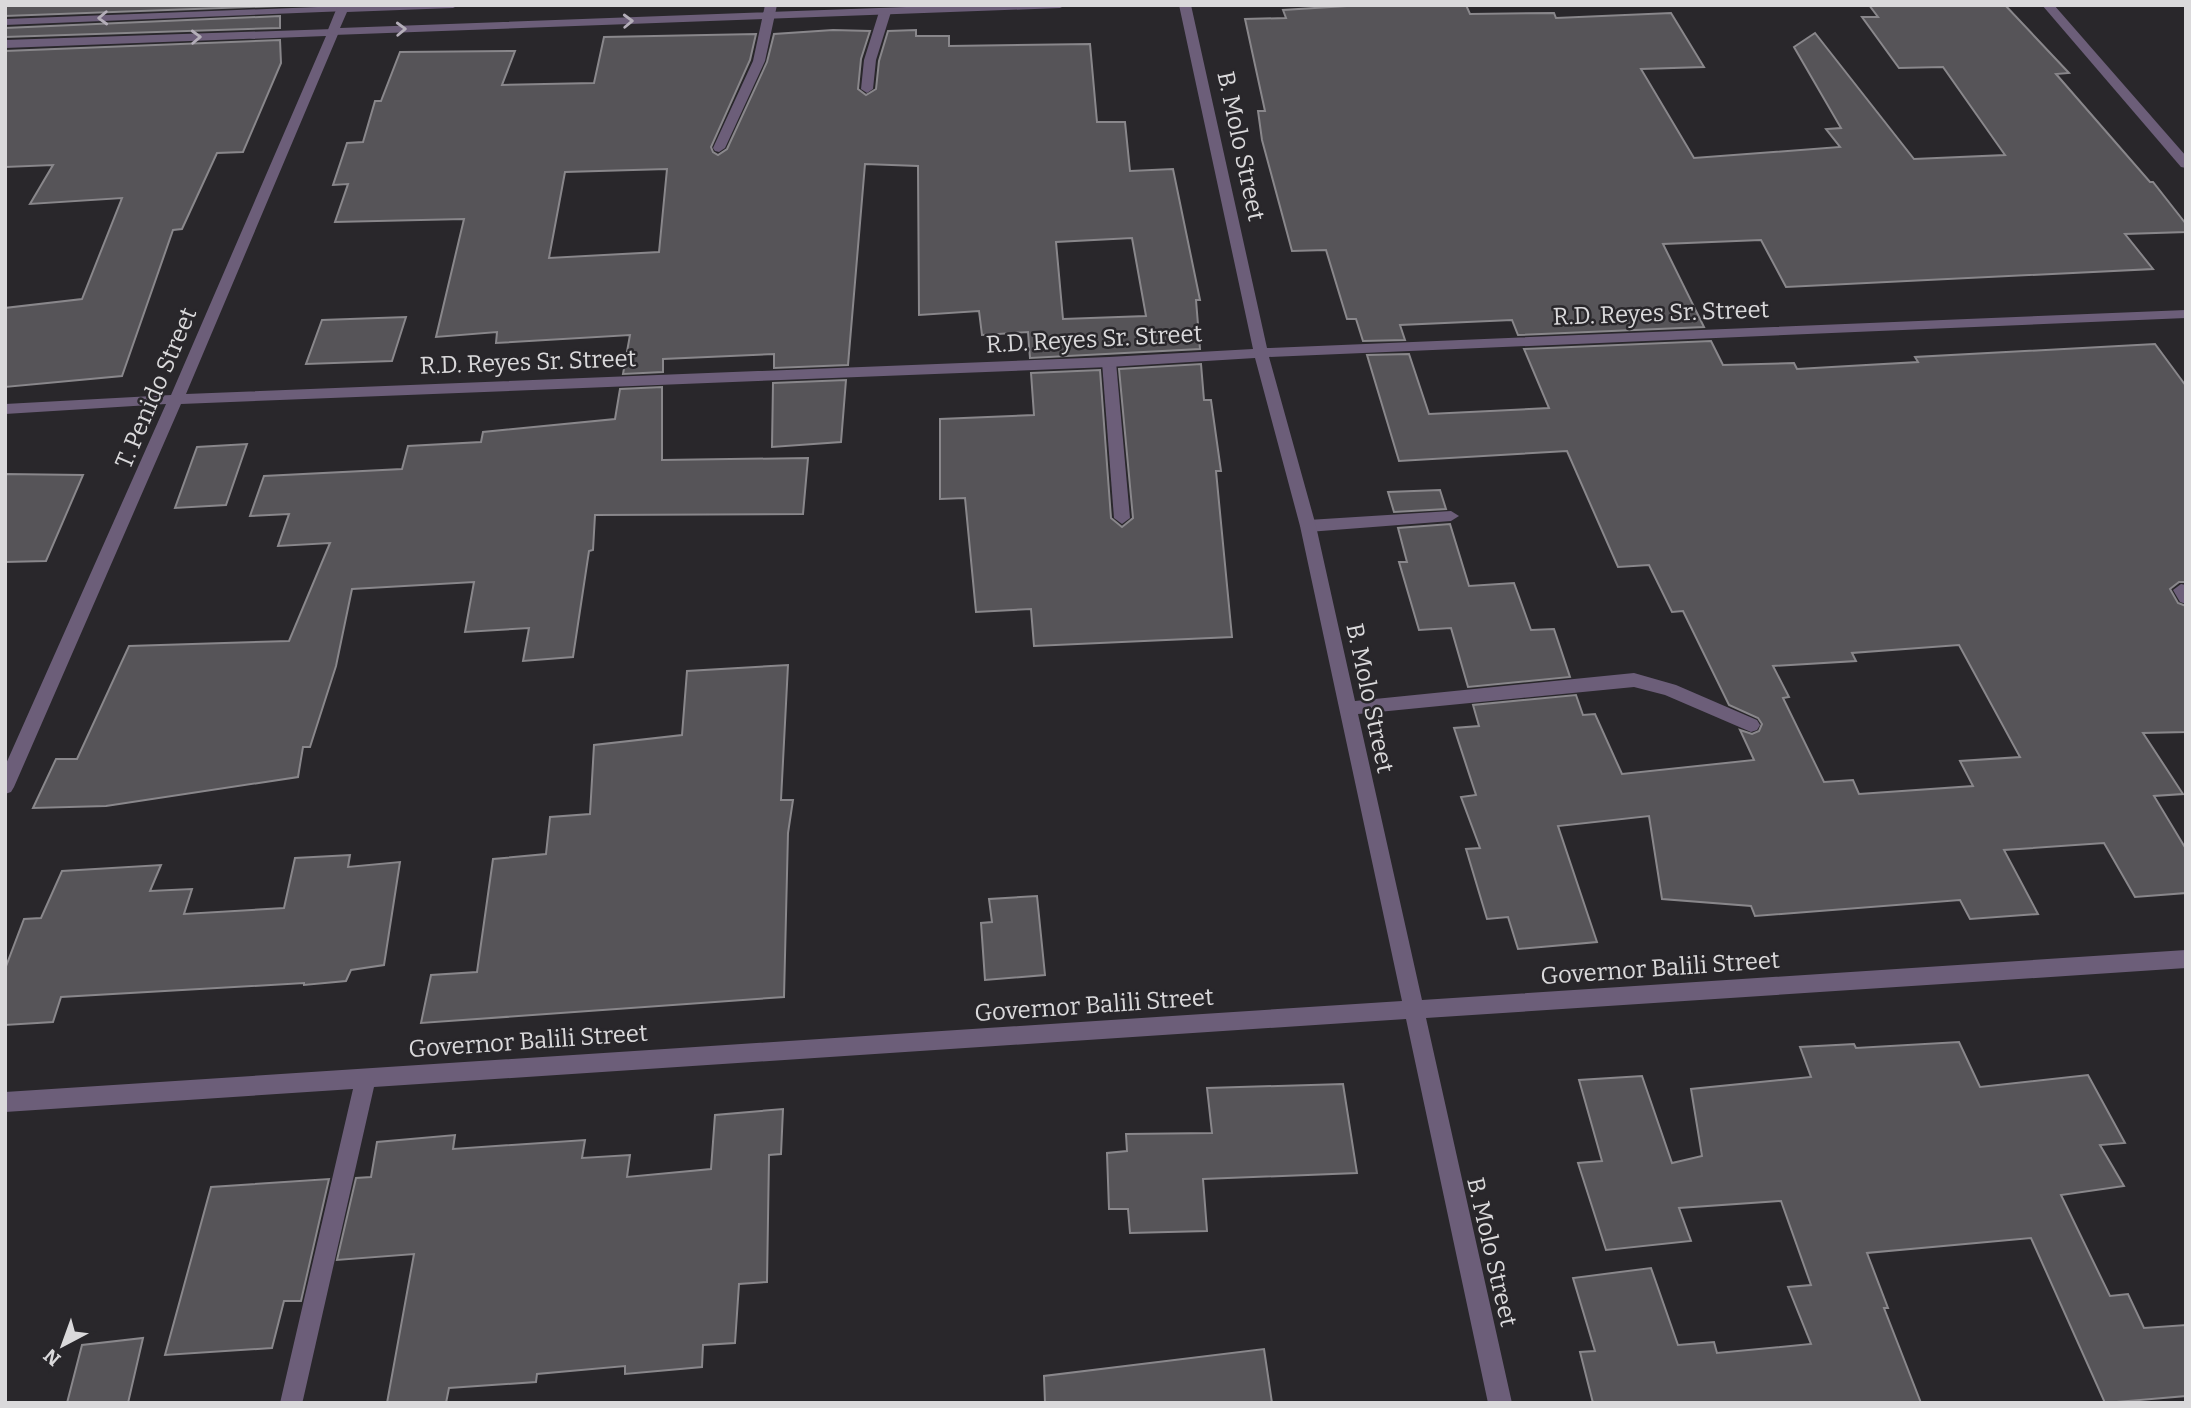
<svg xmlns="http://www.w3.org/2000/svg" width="2191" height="1408" font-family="Bitter,serif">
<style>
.building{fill:#565458;stroke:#89878b;stroke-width:2;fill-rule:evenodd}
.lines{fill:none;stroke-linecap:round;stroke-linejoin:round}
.service{fill:#6c5e79;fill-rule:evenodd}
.minor{fill:#6c5e79;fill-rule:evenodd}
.tertiary{fill:#6c5e79;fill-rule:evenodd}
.oneway{stroke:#b4aeb9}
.labels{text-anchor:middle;stroke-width:5;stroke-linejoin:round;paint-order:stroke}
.street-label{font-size:24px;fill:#dad9db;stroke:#29272b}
</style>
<rect width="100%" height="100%" fill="#29272b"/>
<g class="building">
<polygon points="5,5 280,5 280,6 5,16"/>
<polygon points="1363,5 1466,5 1470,14 1554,13 1556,18 1671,13 1704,67 1641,69 1694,158 1840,147 1826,129 1841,128 1794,47 1815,33 1914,159 2005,155 1943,67 1899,68 1862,17 1878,17 1869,5 2005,5 2069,73 2056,74 2150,182 2153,182 2186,224 2186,232 2125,234 2153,269 1786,287 1761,240 1663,244 1704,327 1518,335 1512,320 1400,325 1405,340 1363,341 1356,319 1347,319 1326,250 1292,251 1262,140 1258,111 1265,111 1245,19 1286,18 1283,10"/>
<polygon points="280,16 280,28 5,37 5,28"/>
<path d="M833 30 870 31 861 59 858 89 866 95 876 89 879 61 888 31 916 30V36H949V46L1090 44 1097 122H1125L1130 171 1173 169 1200 300H1196L1200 349 1030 358 1028 332 982 335 979 311 919 315 918 166 865 164 848 365 774 368V354L663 359V372L623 374 630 335 496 343 497 332 436 337 464 219 335 222 348 184 333 185 347 143 363 142 375 101H381L400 52 515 51 502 85 594 83 604 37 756 34 750 60 711 147 713 152 718 155 727 149 767 62 774 34ZM667 169 659 252 549 258 565 172ZM1132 238 1146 316 1063 319 1056 242Z"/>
<polygon points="280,40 281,63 243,152 217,153 182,229 173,230 122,376 5,387 5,308 82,299 122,198 30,204 53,165 5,167 5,51"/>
<polygon points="406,317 392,361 306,364 322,320"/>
<path d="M1711 341 1723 365 1794 363 1797 369 1918 362 1915 357 2155 344 2186 386V582H2179L2170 589 2178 603 2186 606V732L2143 733 2183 794 2154 796 2186 849V893L2135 897 2104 843 2004 850 2038 914 1970 919 1960 900 1755 916 1751 906 1662 899 1649 816 1558 826 1597 942 1518 949 1508 917 1487 919 1466 849 1480 848 1461 797 1476 795 1454 728 1479 726 1473 705 1576 695 1583 715 1595 714 1622 774 1754 760 1740 730 1752 734 1759 731 1762 724 1758 718 1729 705 1683 611 1672 612 1649 565 1618 567 1567 451 1399 461 1367 355 1409 354 1429 414 1549 408 1524 349ZM1959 645 2020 757 1960 761 1973 786 1859 794 1853 780 1824 782 1783 698 1789 697 1773 666 1856 661 1852 653Z"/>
<polygon points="1201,364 1204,400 1211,400 1221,471 1216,471 1232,637 1034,646 1031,609 976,612 965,498 940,499 940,419 1034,415 1031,373 1100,370 1111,518 1122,527 1133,518 1119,369"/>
<polygon points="846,380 841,442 772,447 773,383"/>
<polygon points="662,387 662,460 808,458 803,514 595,515 593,550 589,551 573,657 523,661 529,628 465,632 474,582 352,589 336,666 310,747 303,747 298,777 106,806 33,808 56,759 77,759 129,646 289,641 330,543 278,546 289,514 250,516 264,476 402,469 408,446 481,442 483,432 615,419 620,389"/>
<polygon points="247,444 226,505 175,508 197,447"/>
<polygon points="5,474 83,475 46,561 5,562"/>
<polygon points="1440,490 1446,509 1394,512 1388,492"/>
<polygon points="1450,524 1469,586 1514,583 1531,630 1554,629 1570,677 1468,687 1451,628 1419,630 1399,562 1407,562 1398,528"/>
<polygon points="788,665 781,800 793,800 788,833 784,997 421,1023 431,975 477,972 493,859 546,854 550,817 590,814 594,745 682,735 687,671"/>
<polygon points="350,855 348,867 400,862 384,965 351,970 346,981 304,985 304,983 61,997 53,1022 5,1025 5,969 24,919 41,918 62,871 161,865 150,891 192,889 184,914 284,908 295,858"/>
<polygon points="1037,896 1045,975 985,980 981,923 992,922 989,899"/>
<polygon points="1959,1042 1980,1087 2088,1075 2125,1143 2100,1145 2124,1186 2061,1195 2110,1296 2128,1294 2144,1328 2186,1325 2186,1396 2105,1403 2031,1238 1867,1253 1888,1308 1884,1308 1921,1403 1593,1403 1580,1352 1595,1351 1573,1278 1651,1268 1678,1345 1714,1342 1717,1353 1811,1344 1788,1287 1811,1285 1781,1201 1679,1208 1691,1241 1606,1250 1578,1163 1602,1161 1579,1080 1642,1076 1672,1163 1702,1156 1691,1089 1811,1077 1800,1047 1854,1044 1856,1048"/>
<polygon points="1343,1084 1357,1173 1203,1179 1207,1231 1130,1233 1128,1209 1109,1209 1107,1153 1127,1151 1126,1134 1212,1133 1207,1088"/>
<polygon points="783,1109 781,1154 769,1155 767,1282 739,1284 735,1343 703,1345 702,1367 625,1374 625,1366 537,1374 536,1382 449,1388 446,1403 387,1403 414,1254 337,1260 356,1178 371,1177 377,1142 455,1135 453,1149 585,1140 582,1158 630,1155 627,1177 711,1169 715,1115"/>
<polygon points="329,1179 301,1301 284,1301 272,1348 165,1355 211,1187"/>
<polygon points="143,1338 128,1403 67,1403 82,1345"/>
<polygon points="1264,1349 1272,1403 1045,1403 1044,1376"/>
</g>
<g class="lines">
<g class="service">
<polygon points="885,9 891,12 876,60 873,89 867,93 861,89 864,60 879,12"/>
<polygon points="1109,357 1116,362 1130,518 1122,524 1114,518 1102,362"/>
<polygon points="1451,511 1459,516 1451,521 1308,532 1300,526 1308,520"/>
</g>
<g class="minor">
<polygon points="765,5 777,5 765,61 725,148 719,152 715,151 713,148 753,61"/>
<polygon points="1179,5 1191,5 1267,348 2186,310 2186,318 1269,357 1316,526 1355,701 1634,673 1676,685 1757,720 1760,725 1757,730 1751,732 1665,695 1634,687 1358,714 1422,1000 2186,950 2186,968 1426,1018 1512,1403 1488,1403 1406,1019 374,1087 303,1400 302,1403 280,1403 353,1089 5,1112 5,1092 1402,1001 1300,526 1255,358 1109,367 181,404 14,787 11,792 5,794 5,766 166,404 5,414 5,404 171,395 326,36 5,48 5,40 333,29 339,32 186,394 1109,357 1253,349"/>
<polygon points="343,6 347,7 347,11 5,25 5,19"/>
<polygon points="2181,584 2186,585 2186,604 2180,602 2173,590"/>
</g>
<g class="tertiary">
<polygon points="338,5 459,5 453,8 347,12 340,28 961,5 1066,5 1060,8 333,35 327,32"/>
<polygon points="2042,5 2054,5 2186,156 2186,168 2181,167"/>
</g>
</g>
<defs><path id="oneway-chevron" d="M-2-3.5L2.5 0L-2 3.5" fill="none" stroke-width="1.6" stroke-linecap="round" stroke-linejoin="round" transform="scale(1.75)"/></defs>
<g class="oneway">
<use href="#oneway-chevron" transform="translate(103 18) rotate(178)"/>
<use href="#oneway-chevron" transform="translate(628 21) rotate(-2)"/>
<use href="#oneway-chevron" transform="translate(401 29) rotate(-2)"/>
<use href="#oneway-chevron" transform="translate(196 37) rotate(-2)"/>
</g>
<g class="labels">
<g class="street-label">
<text transform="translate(1241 146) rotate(78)" y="8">B. Molo Street</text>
<text transform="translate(1661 313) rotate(-2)" y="8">R.D. Reyes Sr. Street</text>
<text transform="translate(1094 339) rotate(-3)" y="8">R.D. Reyes Sr. Street</text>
<text transform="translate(528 362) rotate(-2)" y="8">R.D. Reyes Sr. Street</text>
<text transform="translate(156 388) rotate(-67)" y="8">T. Penido Street</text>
<text transform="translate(1370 698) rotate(78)" y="8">B. Molo Street</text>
<text transform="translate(1660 968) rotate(-4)" y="8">Governor Balili Street</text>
<text transform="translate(1094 1005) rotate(-4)" y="8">Governor Balili Street</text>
<text transform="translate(528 1041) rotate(-4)" y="8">Governor Balili Street</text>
<text transform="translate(1492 1252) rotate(77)" y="8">B. Molo Street</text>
</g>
</g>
<rect width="2191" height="1408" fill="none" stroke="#dad9db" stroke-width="14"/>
<g transform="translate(63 1345) rotate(221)" stroke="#29272b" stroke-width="5" paint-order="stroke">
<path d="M0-5L12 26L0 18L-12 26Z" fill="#dad9db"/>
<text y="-10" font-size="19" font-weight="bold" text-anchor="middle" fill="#dad9db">N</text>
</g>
</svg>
